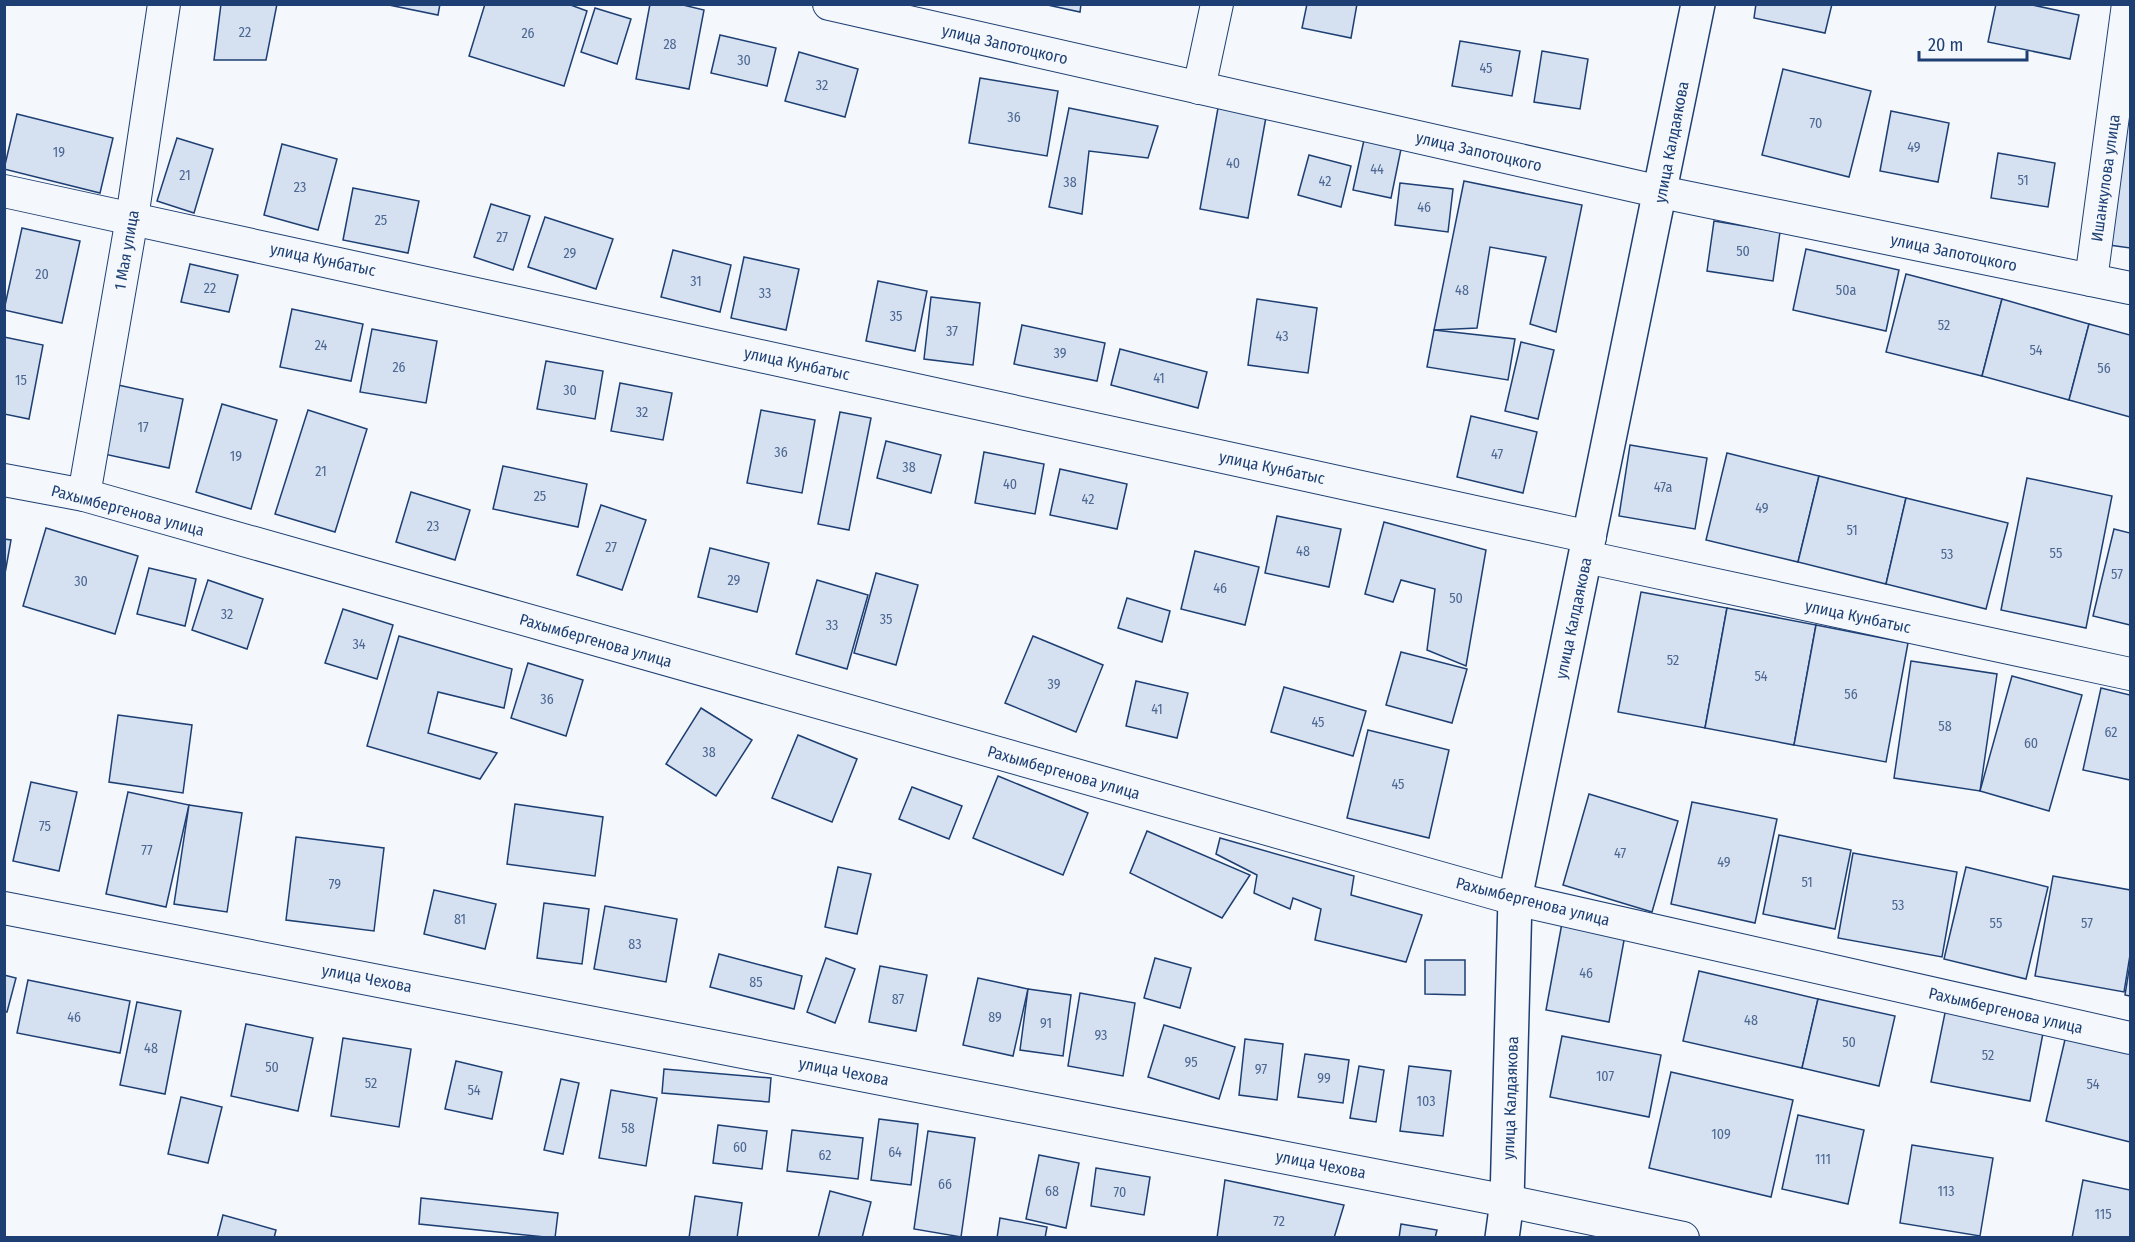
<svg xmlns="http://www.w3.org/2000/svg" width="2135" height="1242" font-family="'Fira Sans Condensed',sans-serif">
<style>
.building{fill:#d5e0f0;stroke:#1d3f73;stroke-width:1.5}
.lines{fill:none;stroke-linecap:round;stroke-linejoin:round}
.street-casing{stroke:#1d3f73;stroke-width:34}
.secondary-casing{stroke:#1d3f73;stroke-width:36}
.street{stroke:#f4f7fb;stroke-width:32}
.secondary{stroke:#f4f7fb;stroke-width:33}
.labels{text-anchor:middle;stroke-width:4.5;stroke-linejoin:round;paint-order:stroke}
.number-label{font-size:14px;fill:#4b6792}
.street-label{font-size:16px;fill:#1d3f73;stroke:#f4f7fb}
</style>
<rect width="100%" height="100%" fill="#f4f7fb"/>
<g class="building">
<polygon points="221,4 277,4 266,60 214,60"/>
<polygon points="384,4 440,4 438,15"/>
<polygon points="485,4 568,4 587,11 564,86 469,56"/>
<polygon points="650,4 679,4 704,10 689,89 636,79"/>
<polygon points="1043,4 1081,4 1080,12"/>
<polygon points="1307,4 1357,4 1351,38 1302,28"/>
<polygon points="1756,4 1832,4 1825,33 1754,18"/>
<polygon points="1996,4 2028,4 2079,15 2070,59 1988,42"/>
<polygon points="595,8 631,19 617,64 581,52"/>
<polygon points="720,35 776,48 767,86 711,73"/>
<polygon points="1460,41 1520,51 1512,96 1452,86"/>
<polygon points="1542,51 1588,59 1580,109 1534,102"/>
<polygon points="799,52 858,69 845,117 785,101"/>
<polygon points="1783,69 1871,91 1849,177 1762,155"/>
<polygon points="980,78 1058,91 1047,156 969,143"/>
<polygon points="2130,98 2130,248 2102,244"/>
<polygon points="1069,108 1158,126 1148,158 1089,151 1082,214 1049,207"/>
<polygon points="1218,108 1266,117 1248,218 1200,209"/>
<polygon points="1891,111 1949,123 1938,182 1880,171"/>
<polygon points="17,114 113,138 100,193 4,169"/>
<polygon points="177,138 213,149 194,213 157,201"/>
<polygon points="1364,140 1401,149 1391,198 1353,190"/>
<polygon points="282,144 337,159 318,230 264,215"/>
<polygon points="1998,153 2055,163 2048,207 1991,198"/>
<polygon points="1309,155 1351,166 1341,207 1298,195"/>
<polygon points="1464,181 1582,205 1556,332 1530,324 1546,257 1490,247 1477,328 1434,330"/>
<polygon points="1400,183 1453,189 1448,232 1395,225"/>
<polygon points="353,188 419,201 408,253 343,240"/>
<polygon points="491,204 530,216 513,270 474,257"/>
<polygon points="545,217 613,239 596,289 528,267"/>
<polygon points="1714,221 1780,232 1773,281 1707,271"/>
<polygon points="22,228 80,241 62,323 4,310"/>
<polygon points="1806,249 1899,270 1886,331 1793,310"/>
<polygon points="673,250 731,265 720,312 661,297"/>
<polygon points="744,257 799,269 786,330 731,318"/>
<polygon points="190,264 238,275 229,312 181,302"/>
<polygon points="1906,274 2002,299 1982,376 1886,352"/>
<polygon points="878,281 927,291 915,351 866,341"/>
<polygon points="931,297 980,303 973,365 924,359"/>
<polygon points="1257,299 1317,308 1308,373 1248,365"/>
<polygon points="2002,299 2089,324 2069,400 1982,376"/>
<polygon points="292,309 363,324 351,381 280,367"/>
<polygon points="2089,324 2130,335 2130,417 2069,400"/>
<polygon points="1022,325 1105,343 1097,381 1014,364"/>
<polygon points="372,329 437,341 426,403 360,392"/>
<polygon points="1434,330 1515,339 1508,380 1427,367"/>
<polygon points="4,337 43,345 29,419 4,414"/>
<polygon points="1521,342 1554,350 1538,419 1505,411"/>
<polygon points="1120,349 1207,372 1198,408 1111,385"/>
<polygon points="546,361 603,371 595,419 537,409"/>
<polygon points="620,383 672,393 663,440 611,431"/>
<polygon points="118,385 183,399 169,468 104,454"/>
<polygon points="222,404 277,420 251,509 196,492"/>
<polygon points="308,410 367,429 335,532 275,514"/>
<polygon points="761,410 815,420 802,493 747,483"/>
<polygon points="840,412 871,418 849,530 818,524"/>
<polygon points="1471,416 1537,432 1523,493 1457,477"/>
<polygon points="886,441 941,455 931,493 877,478"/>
<polygon points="1630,445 1707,458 1695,529 1619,516"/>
<polygon points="984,452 1044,464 1035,514 975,503"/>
<polygon points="1727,453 1819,476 1798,562 1706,540"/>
<polygon points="503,466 587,484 578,527 493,509"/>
<polygon points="1060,469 1127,484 1117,529 1050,515"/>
<polygon points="1819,476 1906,498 1886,584 1798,562"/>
<polygon points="2027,478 2112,496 2086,628 2001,610"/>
<polygon points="411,492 470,510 455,560 396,542"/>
<polygon points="1906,498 2008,523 1986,609 1886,584"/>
<polygon points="601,505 646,520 622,590 577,575"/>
<polygon points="1277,516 1341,529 1329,587 1265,573"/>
<polygon points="1384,522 1486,550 1466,666 1427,650 1435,589 1401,580 1393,602 1365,594"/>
<polygon points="46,528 138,556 115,634 23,606"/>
<polygon points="2114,529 2130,533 2130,625 2093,616"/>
<polygon points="4,539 11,540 4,579"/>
<polygon points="710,548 769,563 757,612 698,597"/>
<polygon points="1195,551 1259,567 1245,625 1181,609"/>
<polygon points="149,568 196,579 185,626 137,614"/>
<polygon points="876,573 918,585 896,665 854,653"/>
<polygon points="208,580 263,599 247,649 192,630"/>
<polygon points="817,580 868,595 847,669 796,654"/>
<polygon points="1641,592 1727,608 1705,728 1618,712"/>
<polygon points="1127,598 1170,611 1162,642 1118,628"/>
<polygon points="1727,608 1816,625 1794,745 1705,728"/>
<polygon points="343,609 393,625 377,679 325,663"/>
<polygon points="1816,625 1908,643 1886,762 1794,745"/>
<polygon points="399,636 512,669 504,708 438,692 428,733 497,753 480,779 367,746"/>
<polygon points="1033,636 1103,665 1076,732 1005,703"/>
<polygon points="1401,652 1467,669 1452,723 1386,705"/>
<polygon points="1911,661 1997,674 1980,791 1894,778"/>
<polygon points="528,663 583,680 566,736 511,718"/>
<polygon points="2012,676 2082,695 2049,811 1980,791"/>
<polygon points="1136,681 1188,693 1177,738 1126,726"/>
<polygon points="1284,687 1366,711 1353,756 1271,732"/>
<polygon points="2101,688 2130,695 2130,780 2083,770"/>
<polygon points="701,708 752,740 716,796 666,764"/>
<polygon points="118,715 192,725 183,793 109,782"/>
<polygon points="1368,730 1449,750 1429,838 1347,818"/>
<polygon points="798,735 857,759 832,822 772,798"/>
<polygon points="998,776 1088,813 1063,875 973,838"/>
<polygon points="31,782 77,792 59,871 13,861"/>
<polygon points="912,787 962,806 949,839 899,819"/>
<polygon points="128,792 189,805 166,907 106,894"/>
<polygon points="1589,794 1678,821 1652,912 1563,885"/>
<polygon points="1692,802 1777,819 1755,923 1671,904"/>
<polygon points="515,804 603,817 595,876 507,864"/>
<polygon points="189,805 242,813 227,912 174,904"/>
<polygon points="1147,831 1250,875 1222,918 1130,873"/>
<polygon points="1779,835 1851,850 1835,929 1763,914"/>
<polygon points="296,837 384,848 374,931 286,920"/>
<polygon points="1220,838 1354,876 1351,895 1422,915 1406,962 1315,940 1321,909 1293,898 1290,909 1254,893 1257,875 1216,854"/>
<polygon points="1853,853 1957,872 1942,957 1838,938"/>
<polygon points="838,867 871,874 857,934 825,927"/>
<polygon points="1966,867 2048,887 2026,979 1944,959"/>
<polygon points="2053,876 2130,890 2130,955 2124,992 2035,976"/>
<polygon points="434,890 496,904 485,949 424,934"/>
<polygon points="544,903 589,909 582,964 537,958"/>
<polygon points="605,906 677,919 666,982 594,969"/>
<polygon points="1562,923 1625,935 1609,1022 1546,1010"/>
<polygon points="719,954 802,976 794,1009 710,987"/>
<polygon points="826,958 855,969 835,1023 807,1012"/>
<polygon points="1155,958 1191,968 1180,1008 1144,998"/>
<polygon points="1425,960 1465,960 1465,995 1425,994"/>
<polygon points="2130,964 2130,996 2125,995"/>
<polygon points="880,966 927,975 916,1031 869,1022"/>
<polygon points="1699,971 1818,999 1802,1068 1683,1041"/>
<polygon points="4,975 16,978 7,1012 4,1012"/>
<polygon points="978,978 1028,989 1013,1056 963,1045"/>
<polygon points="28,980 130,1001 120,1053 17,1033"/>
<polygon points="1028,989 1071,995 1063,1056 1020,1050"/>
<polygon points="1080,993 1135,1003 1123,1076 1068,1066"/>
<polygon points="1818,999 1895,1016 1879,1086 1802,1068"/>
<polygon points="137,1002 181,1011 165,1094 120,1085"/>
<polygon points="1946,1008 2044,1028 2030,1101 1931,1082"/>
<polygon points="246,1024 313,1038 298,1111 231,1096"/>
<polygon points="1164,1025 1235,1047 1219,1099 1148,1077"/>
<polygon points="2067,1031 2130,1047 2130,1142 2046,1121"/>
<polygon points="1562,1036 1661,1055 1649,1117 1550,1097"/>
<polygon points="343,1038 411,1049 399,1127 331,1116"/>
<polygon points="1245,1039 1283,1044 1277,1100 1239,1095"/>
<polygon points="1305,1054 1349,1060 1343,1103 1298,1097"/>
<polygon points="456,1061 502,1072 492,1119 445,1109"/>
<polygon points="1359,1066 1384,1070 1376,1122 1350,1118"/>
<polygon points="1409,1066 1451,1071 1443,1136 1400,1131"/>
<polygon points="664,1069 771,1078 769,1102 662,1093"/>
<polygon points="1671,1072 1793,1100 1771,1197 1649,1168"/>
<polygon points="561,1079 579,1083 563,1154 544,1150"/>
<polygon points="611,1090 657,1098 646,1166 599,1158"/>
<polygon points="181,1097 222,1107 208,1163 168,1154"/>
<polygon points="1798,1115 1864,1130 1848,1204 1782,1189"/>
<polygon points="879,1119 918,1124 911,1185 871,1180"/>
<polygon points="718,1125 767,1131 762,1169 713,1163"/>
<polygon points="792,1130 863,1138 858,1179 787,1171"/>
<polygon points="928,1131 975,1138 961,1237 914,1229"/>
<polygon points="1912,1145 1993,1158 1980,1236 1900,1223"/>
<polygon points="1039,1155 1079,1163 1066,1228 1026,1219"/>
<polygon points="1096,1168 1150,1177 1144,1215 1091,1206"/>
<polygon points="1225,1180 1344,1205 1334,1238 1217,1238"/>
<polygon points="2083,1180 2130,1190 2130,1238 2072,1238"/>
<polygon points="830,1191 871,1202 862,1238 818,1238"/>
<polygon points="695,1196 742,1203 737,1238 689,1238"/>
<polygon points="421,1198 558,1213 555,1238 419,1224"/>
<polygon points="223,1215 276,1230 274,1238 217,1238"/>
<polygon points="1000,1218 1047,1227 1045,1238 997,1238"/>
<polygon points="1401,1224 1437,1230 1435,1238 1399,1238"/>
</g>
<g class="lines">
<defs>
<g id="street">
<polyline points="829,4 1661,192 2130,288"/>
<polyline points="1199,88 1217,4"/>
<polyline points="4,191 1590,537"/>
<polyline points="2091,280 2128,4"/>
<polyline points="4,480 84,495 1515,899 2130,1038"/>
<polyline points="84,495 132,218 164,4"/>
<polyline points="1586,557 2130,674"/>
<polyline points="4,908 1507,1201 1683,1238"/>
</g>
<polyline id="secondary" points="1502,1238 1507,1201 1515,899 1698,4"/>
</defs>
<use href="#street" class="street-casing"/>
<use href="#secondary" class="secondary-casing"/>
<use href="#street" class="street"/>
<use href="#secondary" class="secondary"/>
</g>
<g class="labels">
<g class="number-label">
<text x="245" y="37">22</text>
<text x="528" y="38">26</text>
<text x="670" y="49">28</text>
<text x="744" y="65">30</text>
<text x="1486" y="73">45</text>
<text x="822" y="90">32</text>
<text x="1014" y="122">36</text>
<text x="1816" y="128">70</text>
<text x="1914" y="152">49</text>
<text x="59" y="157">19</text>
<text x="1233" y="168">40</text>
<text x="1377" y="174">44</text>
<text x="185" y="180">21</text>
<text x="2023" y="185">51</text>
<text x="1325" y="186">42</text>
<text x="1070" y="187">38</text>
<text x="300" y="192">23</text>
<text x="1424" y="212">46</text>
<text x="381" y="225">25</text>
<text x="502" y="242">27</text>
<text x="1743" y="256">50</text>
<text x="570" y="258">29</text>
<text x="42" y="279">20</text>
<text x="696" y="286">31</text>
<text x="210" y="293">22</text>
<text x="1462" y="295">48</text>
<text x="1846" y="295">50а</text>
<text x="765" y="298">33</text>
<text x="896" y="321">35</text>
<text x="1944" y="330">52</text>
<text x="952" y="336">37</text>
<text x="1282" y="341">43</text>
<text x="321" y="350">24</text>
<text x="2036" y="355">54</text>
<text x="1060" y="358">39</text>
<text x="399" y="372">26</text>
<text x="2104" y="373">56</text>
<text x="1159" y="383">41</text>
<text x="21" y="385">15</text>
<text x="570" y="395">30</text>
<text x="642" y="417">32</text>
<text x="143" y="432">17</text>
<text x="781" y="457">36</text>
<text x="1497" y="459">47</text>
<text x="236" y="461">19</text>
<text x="909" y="472">38</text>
<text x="321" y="476">21</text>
<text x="1010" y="489">40</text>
<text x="1663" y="492">47а</text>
<text x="540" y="501">25</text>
<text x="1088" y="504">42</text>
<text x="1762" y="513">49</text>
<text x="433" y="531">23</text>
<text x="1852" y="535">51</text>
<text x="611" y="552">27</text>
<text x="1303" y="556">48</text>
<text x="2056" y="558">55</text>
<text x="1947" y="559">53</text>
<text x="2117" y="579">57</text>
<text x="734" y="585">29</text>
<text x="81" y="586">30</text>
<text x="1220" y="593">46</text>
<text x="1456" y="603">50</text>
<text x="227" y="619">32</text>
<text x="886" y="624">35</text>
<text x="832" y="630">33</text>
<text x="359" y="649">34</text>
<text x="1673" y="665">52</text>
<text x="1761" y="681">54</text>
<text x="1054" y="689">39</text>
<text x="1851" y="699">56</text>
<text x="547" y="704">36</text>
<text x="1157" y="714">41</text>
<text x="1318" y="727">45</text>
<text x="1945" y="731">58</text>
<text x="2111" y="737">62</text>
<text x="2031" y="748">60</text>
<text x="709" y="757">38</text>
<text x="1398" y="789">45</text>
<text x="45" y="831">75</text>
<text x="147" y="855">77</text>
<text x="1620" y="858">47</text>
<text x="1724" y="867">49</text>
<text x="1807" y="887">51</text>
<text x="335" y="889">79</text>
<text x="1898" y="910">53</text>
<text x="460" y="924">81</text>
<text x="1996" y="928">55</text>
<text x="2087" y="928">57</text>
<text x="635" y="949">83</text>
<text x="1586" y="978">46</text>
<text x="756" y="987">85</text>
<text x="898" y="1004">87</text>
<text x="74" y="1022">46</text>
<text x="995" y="1022">89</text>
<text x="1751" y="1025">48</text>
<text x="1046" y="1028">91</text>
<text x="1101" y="1040">93</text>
<text x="1849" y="1047">50</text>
<text x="151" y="1053">48</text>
<text x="1988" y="1060">52</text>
<text x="1191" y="1067">95</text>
<text x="272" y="1072">50</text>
<text x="1261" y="1074">97</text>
<text x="1605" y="1081">107</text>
<text x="1324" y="1083">99</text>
<text x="371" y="1088">52</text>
<text x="2093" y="1089">54</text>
<text x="474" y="1095">54</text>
<text x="1426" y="1106">103</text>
<text x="628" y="1133">58</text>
<text x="1721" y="1139">109</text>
<text x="740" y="1152">60</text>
<text x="895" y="1157">64</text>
<text x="825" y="1160">62</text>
<text x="1823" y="1164">111</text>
<text x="945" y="1189">66</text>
<text x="1052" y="1196">68</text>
<text x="1946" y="1196">113</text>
<text x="1120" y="1197">70</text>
<text x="2103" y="1219">115</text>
<text x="1279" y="1226">72</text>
</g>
<g class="street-label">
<text transform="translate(1005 44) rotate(13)" y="6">улица Запотоцкого</text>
<text transform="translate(1671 142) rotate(-79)" y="6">улица Калдаякова</text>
<text transform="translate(1479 151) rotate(13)" y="6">улица Запотоцкого</text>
<text transform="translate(2105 178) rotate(-82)" y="6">Ишанкулова улица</text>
<text transform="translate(126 250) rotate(-80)" y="6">1 Мая улица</text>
<text transform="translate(1954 252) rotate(12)" y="6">улица Запотоцкого</text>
<text transform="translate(323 259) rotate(12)" y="6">улица Кунбатыс</text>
<text transform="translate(797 363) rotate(12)" y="6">улица Кунбатыс</text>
<text transform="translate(1272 467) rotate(12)" y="6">улица Кунбатыс</text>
<text transform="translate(128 510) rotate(15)" y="6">Рахымбергенова улица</text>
<text transform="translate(1858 616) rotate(12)" y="6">улица Кунбатыс</text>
<text transform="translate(1573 618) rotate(-78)" y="6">улица Калдаякова</text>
<text transform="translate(596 640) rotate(16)" y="6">Рахымбергенова улица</text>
<text transform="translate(1064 772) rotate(16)" y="6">Рахымбергенова улица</text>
<text transform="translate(1533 901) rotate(14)" y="6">Рахымбергенова улица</text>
<text transform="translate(367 978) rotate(11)" y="6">улица Чехова</text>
<text transform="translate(2006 1010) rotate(13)" y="6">Рахымбергенова улица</text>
<text transform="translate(844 1071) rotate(11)" y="6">улица Чехова</text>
<text transform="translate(1510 1098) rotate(-88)" y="6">улица Калдаякова</text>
<text transform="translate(1321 1164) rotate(11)" y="6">улица Чехова</text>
</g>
</g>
<rect width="2135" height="1242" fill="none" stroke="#1d3f73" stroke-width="12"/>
<path d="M1919 51v9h108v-9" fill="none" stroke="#1d3f73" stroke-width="3"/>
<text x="1928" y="51" font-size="18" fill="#1d3f73" stroke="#f4f7fb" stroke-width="4.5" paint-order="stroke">20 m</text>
</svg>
